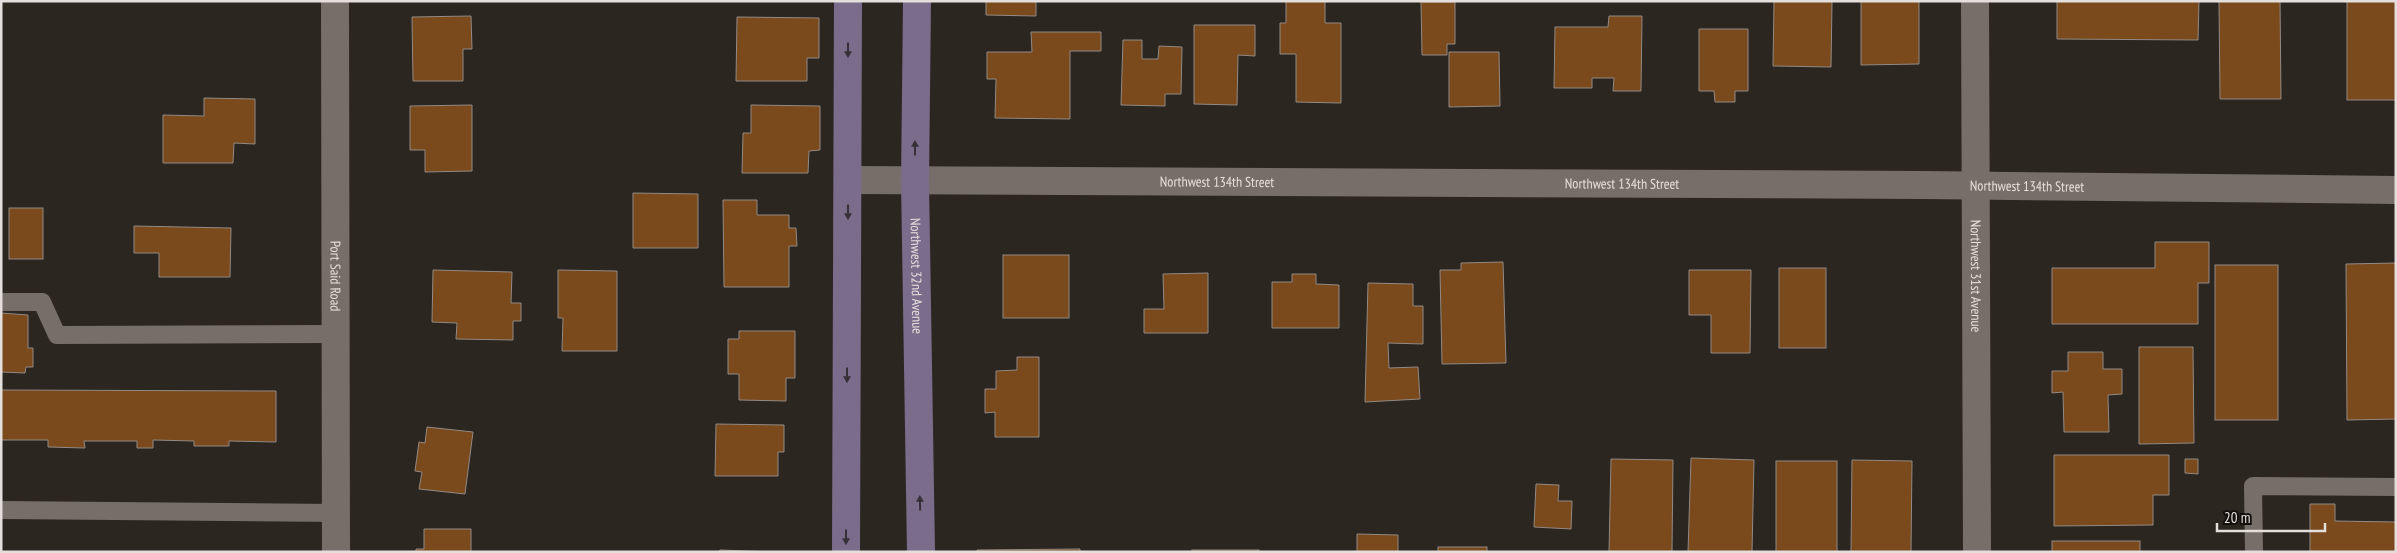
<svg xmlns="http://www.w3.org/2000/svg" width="2397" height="553" font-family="'PT Sans Narrow',sans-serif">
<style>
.building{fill:#7a491c;stroke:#928a84}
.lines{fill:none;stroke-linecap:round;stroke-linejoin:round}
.service{stroke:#766e68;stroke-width:18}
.minor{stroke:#766e68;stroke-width:28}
.secondary{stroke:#7b6c8b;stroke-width:28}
.oneway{fill:#373039}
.labels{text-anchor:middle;stroke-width:4;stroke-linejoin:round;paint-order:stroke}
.street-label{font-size:14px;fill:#e4dfdc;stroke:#120f0d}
</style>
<rect width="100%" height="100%" fill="#2c2621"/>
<g class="building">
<polygon points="986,1 1036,1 1036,16 986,15"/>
<polygon points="1286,1 1325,1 1325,23 1341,23 1341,103 1296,102 1296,54 1280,54 1280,23 1286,23"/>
<polygon points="1774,1 1832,1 1831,67 1773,66"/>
<polygon points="1861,1 1919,1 1919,64 1861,65"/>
<polygon points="2057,1 2199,1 2198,40 2057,39"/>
<polygon points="2219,1 2280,1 2281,99 2220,99"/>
<rect x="2347" y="1" width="49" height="99"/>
<polygon points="1421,2 1455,2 1455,44 1447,44 1447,55 1422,55"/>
<polygon points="471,16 472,49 463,49 463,81 413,81 412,17"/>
<polygon points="1609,16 1642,16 1641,91 1613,91 1614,78 1592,78 1592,88 1554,88 1555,27 1608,27"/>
<polygon points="737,17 819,18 819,58 807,58 807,81 736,81"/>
<polygon points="1194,25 1255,25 1255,56 1238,55 1237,105 1194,104"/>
<polygon points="1699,29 1748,29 1748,91 1735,91 1735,102 1715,102 1714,91 1699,91"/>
<polygon points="1031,32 1101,32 1101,51 1070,51 1070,119 995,118 996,79 987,79 987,52 1032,52"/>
<polygon points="1123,40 1142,40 1142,59 1158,59 1159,46 1182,47 1181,94 1165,94 1165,106 1121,105"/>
<polygon points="1449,52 1499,52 1500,106 1449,107"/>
<polygon points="204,98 255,99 255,144 234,143 233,163 163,163 163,115 204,116"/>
<polygon points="472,105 472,171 425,172 425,150 410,150 410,106"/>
<polygon points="751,105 820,106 820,150 809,151 808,173 742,173 743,133 751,133"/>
<polygon points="633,193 698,194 698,248 633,248"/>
<polygon points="723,200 757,200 757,215 789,215 789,228 796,228 797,246 789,246 789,287 724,287"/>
<rect x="9" y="208" width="34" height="51"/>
<polygon points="134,226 231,228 230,277 159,277 159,253 134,253"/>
<polygon points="2155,242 2209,242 2209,283 2198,283 2198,324 2052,324 2052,268 2155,268"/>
<rect x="1003" y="255" width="66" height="63"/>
<polygon points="1503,262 1506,363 1442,364 1440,270 1461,270 1461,263"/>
<polygon points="2396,263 2396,419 2347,420 2346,264"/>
<rect x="2215" y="265" width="63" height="155"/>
<rect x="1779" y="268" width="47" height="80"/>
<polygon points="433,270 512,272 511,303 521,303 521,321 513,321 513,340 456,339 457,323 432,322"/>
<polygon points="558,270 617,271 617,351 562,351 563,318 558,318"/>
<polygon points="1689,270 1751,270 1750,353 1711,353 1711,315 1689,315"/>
<polygon points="1208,273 1208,333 1144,333 1144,309 1164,309 1163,274"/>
<polygon points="1292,274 1316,274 1316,284 1339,285 1339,328 1272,328 1272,282 1292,282"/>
<polygon points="1368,283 1413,284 1413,306 1423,306 1423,344 1388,343 1389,368 1418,367 1420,399 1365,402"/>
<polygon points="1,313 28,315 28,348 33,348 33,367 26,367 25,373 1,372"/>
<polygon points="739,331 795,331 795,378 786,378 786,401 739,400 739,374 728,374 728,339 739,339"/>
<polygon points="2139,347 2193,347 2194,443 2139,444"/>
<polygon points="2068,352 2103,352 2103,369 2122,369 2122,394 2108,395 2109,432 2064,432 2063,392 2052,393 2052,371 2068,371"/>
<polygon points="1017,357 1039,357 1039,437 995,437 995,412 985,413 985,389 996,389 996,371 1017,370"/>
<polygon points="1,390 276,391 276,442 229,441 229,446 194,446 194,441 153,440 153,448 137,448 137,441 84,441 85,448 48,447 48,440 1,440"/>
<polygon points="716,424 784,425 784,452 778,452 778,476 715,476"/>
<polygon points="427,427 473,432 465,494 419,489 422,472 415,471 419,442 425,443"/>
<polygon points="2054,455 2169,455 2169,495 2153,495 2153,525 2054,526"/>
<polygon points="1691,458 1754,460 1752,552 1688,552"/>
<polygon points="1611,459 1673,460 1672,552 1609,552"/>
<polygon points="2185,459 2198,459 2198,474 2185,473"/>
<polygon points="1852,460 1912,461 1911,552 1851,552"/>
<rect x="1776" y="461" width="61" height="91"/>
<polygon points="1536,484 1559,485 1558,501 1572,501 1571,529 1534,527"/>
<polygon points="2310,504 2335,504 2335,521 2396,522 2396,552 2310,552"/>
<polygon points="424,529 471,529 471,552 416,552 416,549 424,549"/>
<polygon points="1357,534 1398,535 1398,552 1357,552"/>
<rect x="2052" y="541" width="88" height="11"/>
<rect x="1438" y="547" width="49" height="5"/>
<polygon points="1080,549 1080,552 977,552 977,550"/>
<polygon points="720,550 774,552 719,552"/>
<rect x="1192" y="550" width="67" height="2"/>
</g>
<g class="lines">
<g class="service">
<polyline points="1,302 42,302 57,335 336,334"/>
<polyline points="1,510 336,513"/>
<polyline points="2254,552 2253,486 2396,487"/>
</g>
<g class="minor">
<path id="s1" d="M335 1 336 552"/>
<path id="s2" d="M1975 1 1977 552"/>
<path id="s3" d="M848 180 1924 185 2396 190"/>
</g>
<g class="secondary">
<path id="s4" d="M917 1 915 181 921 552"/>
<polyline points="846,552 848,1"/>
</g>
</g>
<defs><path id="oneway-solid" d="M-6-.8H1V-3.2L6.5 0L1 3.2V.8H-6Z" transform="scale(1.25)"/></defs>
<g class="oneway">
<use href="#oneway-solid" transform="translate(848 50) rotate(90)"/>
<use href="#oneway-solid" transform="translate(915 148) rotate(-90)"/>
<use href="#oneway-solid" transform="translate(848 212) rotate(90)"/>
<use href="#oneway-solid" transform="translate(847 375) rotate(90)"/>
<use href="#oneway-solid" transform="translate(920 503) rotate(-91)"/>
<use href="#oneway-solid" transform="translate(846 537) rotate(90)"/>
</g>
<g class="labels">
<g class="street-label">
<text dy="5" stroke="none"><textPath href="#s3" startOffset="369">Northwest 134th Street</textPath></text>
<text dy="5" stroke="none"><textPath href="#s3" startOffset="774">Northwest 134th Street</textPath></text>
<text dy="5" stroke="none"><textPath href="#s3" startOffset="1179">Northwest 134th Street</textPath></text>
<text dy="5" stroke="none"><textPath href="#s1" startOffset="275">Port Said Road</textPath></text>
<text dy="5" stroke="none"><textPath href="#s4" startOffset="275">Northwest 32nd Avenue</textPath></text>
<text dy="5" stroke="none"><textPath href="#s2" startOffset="275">Northwest 31st Avenue</textPath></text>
</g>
</g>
<rect width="2397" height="553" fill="none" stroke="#e4dfdc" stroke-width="5"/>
<path d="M2217 523v8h108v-8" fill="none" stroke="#e4dfdc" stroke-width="2.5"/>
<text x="2224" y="523" font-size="15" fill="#e4dfdc" stroke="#120f0d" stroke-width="4" paint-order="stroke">20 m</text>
</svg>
